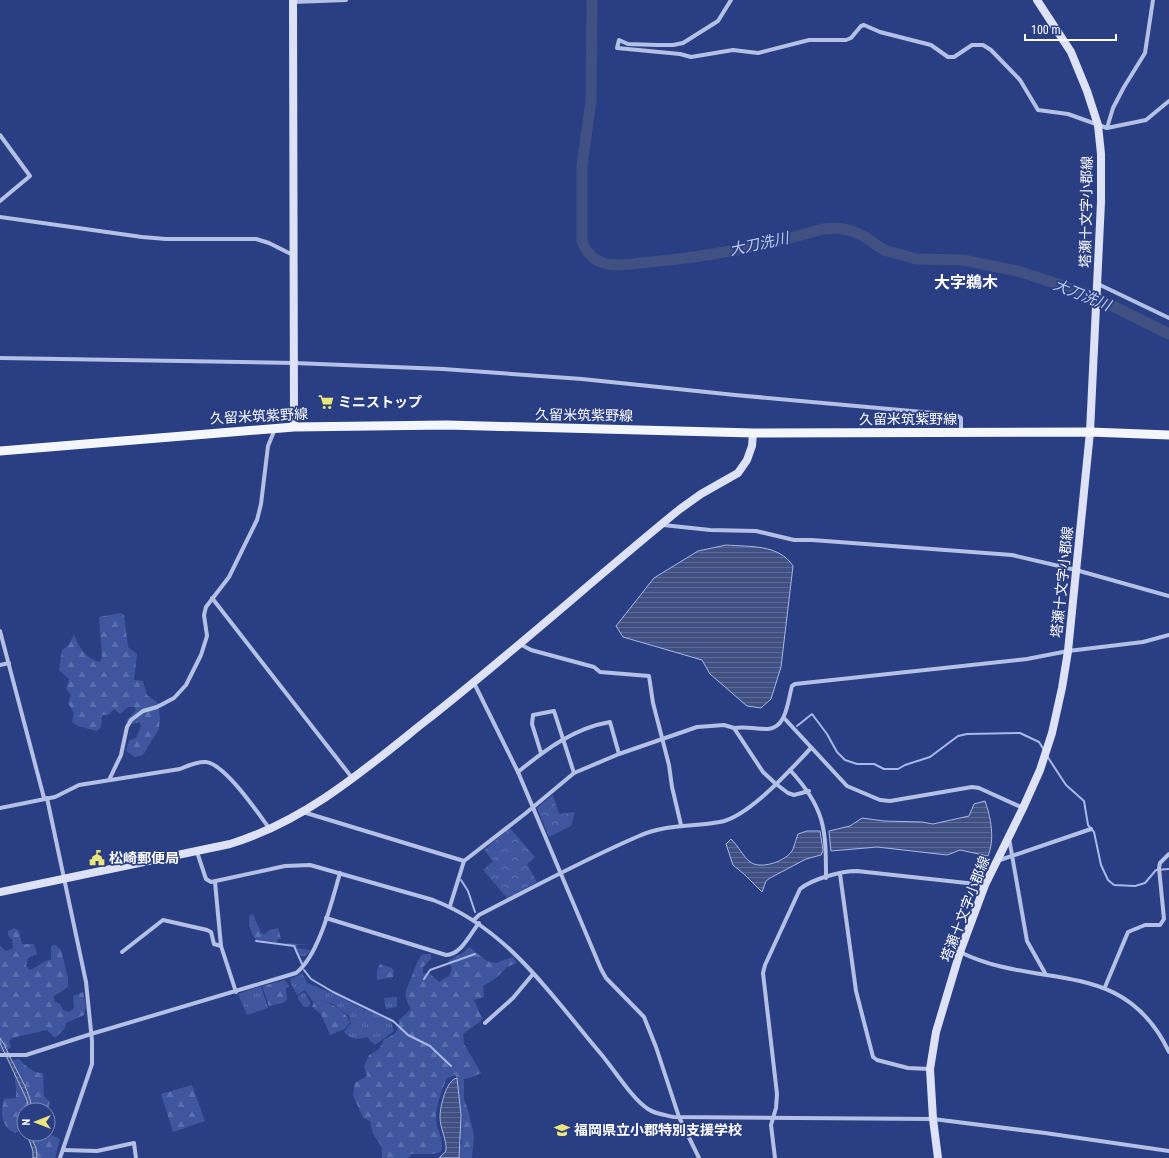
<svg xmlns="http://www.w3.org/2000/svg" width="1169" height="1158" font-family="'Roboto Condensed','Noto Sans JP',sans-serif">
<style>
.grass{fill:url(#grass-tufts)}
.forest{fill:url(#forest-firs)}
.park{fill:url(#park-crowns)}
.water{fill:url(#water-rules);stroke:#a9b8e6}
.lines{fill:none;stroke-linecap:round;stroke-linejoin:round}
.stream{stroke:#a9b8e6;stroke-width:2}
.river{stroke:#415082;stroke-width:11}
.street{stroke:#b4c0e6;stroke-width:4}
.secondary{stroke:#dde2f6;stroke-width:8}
.primary{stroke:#f4f6fe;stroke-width:9}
.labels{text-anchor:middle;stroke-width:3.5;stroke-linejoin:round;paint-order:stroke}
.street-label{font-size:14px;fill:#fff;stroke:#2a3e83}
.poi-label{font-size:14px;font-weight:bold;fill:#fff;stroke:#2a3e83;text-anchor:start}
.water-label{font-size:15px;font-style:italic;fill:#bfcaee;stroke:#2a3e83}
.quarter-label{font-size:16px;font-weight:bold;fill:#fff;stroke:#2a3e83}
</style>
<defs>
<pattern id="grass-tufts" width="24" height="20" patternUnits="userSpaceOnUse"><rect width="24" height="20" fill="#3f569f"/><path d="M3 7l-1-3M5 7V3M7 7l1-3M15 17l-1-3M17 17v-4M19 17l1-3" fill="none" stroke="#5c6fad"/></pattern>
<pattern id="forest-firs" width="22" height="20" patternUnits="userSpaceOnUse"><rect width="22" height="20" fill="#3f569f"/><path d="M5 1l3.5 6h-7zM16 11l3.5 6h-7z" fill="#5c6fad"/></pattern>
<pattern id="park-crowns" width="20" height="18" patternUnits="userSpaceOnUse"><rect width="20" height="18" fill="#3f569f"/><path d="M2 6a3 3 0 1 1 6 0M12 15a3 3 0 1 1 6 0" fill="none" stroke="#5c6fad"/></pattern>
<pattern id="water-rules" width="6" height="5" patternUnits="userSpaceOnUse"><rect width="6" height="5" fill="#415082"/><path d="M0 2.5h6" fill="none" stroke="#5e6a95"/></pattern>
</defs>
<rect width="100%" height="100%" fill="#2a3e83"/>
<g class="grass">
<polygon points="287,943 309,945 297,945 297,948 310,950 310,952 305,956 300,956 302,961 305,960 302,963 294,946 284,944"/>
<path d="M302 973 307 982 306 985 307 983 332 993 364 1009 363 1014 365 1009 391 1021 394 1031 375 1045 367 1037C358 1040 351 1040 344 1032L351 1023 349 1016H350L346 1014 333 1004 319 1000 313 1002 305 990 297 995 290 982 291 979Z"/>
<polygon points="261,986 268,1008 247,1015 238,994"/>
<polygon points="304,992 311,1003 308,1007 304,1007 298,999 298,996"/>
<polygon points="397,997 397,1007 386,1009 384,998"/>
</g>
<g class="forest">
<path d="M121 613 124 615 128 647 137 654 134 680 143 681 147 695 158 703 160 717 159 729 143 755 135 757 126 751 129 740 136 738 141 726 139 722 133 724 126 721 136 710 134 707H128L120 714 114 709 108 715H102L101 727 97 731 78 726 72 722 74 713 68 703 71 695 66 689 69 679 59 670 62 650 69 645 74 634C78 647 86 659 100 662L102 657 99 617Z"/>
<path d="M253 914 261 933 265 934 270 930 278 928 281 939H278L277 942 256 940C251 933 247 924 250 915Z"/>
<path d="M14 928 19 931 22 944H34L37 954 28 958 26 966 30 970C38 967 42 961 51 960V947L54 944 61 950 68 978V987L54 996V1001L60 1004 63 1010 69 1012 74 1008 73 996 83 992C85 1001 87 1006 84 1015L66 1023 65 1028 55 1038 47 1030 12 1038 9 1041 11 1047 4 1052 0 1051V946L6 951 13 948 12 939 8 936V931Z"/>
<path d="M469 947 487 961 496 963 513 957 517 963 507 967 496 978 483 986 484 997 474 1000 482 1018 481 1021 463 1034 464 1044 481 1073 473 1077 464 1079V1099L469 1113 474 1136 472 1158H455L457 1149 462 1143V1140L458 1138 456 1075 447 1078C442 1090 436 1104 436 1118 436 1130 445 1139 441 1152L432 1154H411L408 1158H382V1147L373 1134 370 1121 363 1118 353 1095 355 1083 367 1076 364 1067 369 1055C378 1051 381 1048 384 1039 395 1035 399 1031 399 1020L411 1009C402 993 406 991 412 976 416 967 416 961 423 954H431V959L423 967V974L429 973 439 982 449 976 452 969 448 961 464 952Z"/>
<polygon points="380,964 392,968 394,972 393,977 377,980 377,970"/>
<polygon points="285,980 289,986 286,988 287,999 283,1003 269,1006 262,986"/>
<path d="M319 1000C331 1003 345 1010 350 1022L345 1029 330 1035 321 1014 312 1007 314 1002Z"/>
<path d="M19 1059C26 1066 32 1073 43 1073L44 1096 50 1102 48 1110H24V1131L22 1129 15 1133C1 1127 0 1112 4 1099L16 1098C17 1085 13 1074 13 1060Z"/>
<polygon points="192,1085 205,1121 173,1132 161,1094"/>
<polygon points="48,1133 60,1139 55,1158 35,1158 26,1134"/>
</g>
<g class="park">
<polygon points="553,795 559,814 575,812 571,826 549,837 537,808"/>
<polygon points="510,828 535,857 527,864 537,882 507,898 483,870 493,861 484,850"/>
</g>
<g class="water">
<path d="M726 545C750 547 779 544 793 566L781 667 771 699 761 708 747 706 710 674 702 660 623 637 616 626 654 578 698 551Z"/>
<path d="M985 801C991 818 995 839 988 856L960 850 947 855 877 847 831 851 829 831 850 826 862 818 884 821 922 822 933 824 969 816 974 804Z"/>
<path d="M807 831H820L823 850 821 855 806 859 770 878 766 881 762 892 744 874 733 865 726 844 731 839C739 847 743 856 749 861 759 871 788 861 793 849 795 844 796 839 798 834Z"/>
<path d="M0 1038C6 1046 8 1054 13 1063 21 1079 30 1092 32 1110H29L27 1100 0 1043Z"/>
<path d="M457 1078 461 1115 459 1158H439L446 1151C447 1139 440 1129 440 1117 440 1107 446 1080 457 1078Z"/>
<polygon points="27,1134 30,1134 36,1148 37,1158 33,1158 33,1151"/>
</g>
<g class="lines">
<g class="stream">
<polyline points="797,726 812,714 827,734 837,752 845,760 857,764 874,764 884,769 898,769 905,765 930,757 958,736 967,734 1020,733 1039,742 1044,750"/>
<polyline points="1047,756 1066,785 1084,801 1088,825 1094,832 1101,865 1108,880 1114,885 1135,886 1145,883 1156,870 1169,869"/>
<polyline points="461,880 468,891 475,912"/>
<polyline points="256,941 294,946 302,964"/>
<polyline points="304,970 311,979 333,992 393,1021 408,1035 430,1046 451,1066"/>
<polyline points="424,979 430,970 475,954"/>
</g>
<path class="river" d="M592 0 591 101 582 165V241C586 253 594 261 607 264 621 267 636 263 650 262 708 257 767 245 823 229L837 228 852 231 865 237 884 250 916 259 963 260 1018 271 1091 295 1169 334"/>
<g class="street">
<polyline points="731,0 718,21 683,43 673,45 657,45 628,44 619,40 617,48 680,54 691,57 733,50 758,53 809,40 846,40 851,38 861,26 864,25 880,32 931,45 948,57 954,57 972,45 983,45 991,50 1020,80 1038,110 1068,114 1107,128 1146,120 1169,101"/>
<polyline points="293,2 346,0"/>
<polyline points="1107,128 1113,108 1124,87 1145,53 1153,0"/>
<polyline points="0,135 30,176 0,201"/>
<polyline points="0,217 142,237 166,239 256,239 269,243 293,255"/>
<polyline points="1098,284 1169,318"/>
<polyline points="0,358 294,363 443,369 582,379 735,395 956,415 961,418 961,433"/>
<polyline points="663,525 710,530 756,531 794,540 812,540 1012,555 1076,570 1169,596"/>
<polyline points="212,598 353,779"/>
<polyline points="0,631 44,798"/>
<polyline points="520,644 531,650 594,667 600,672 649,676 653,703 669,765 672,787 681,825"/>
<polyline points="0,665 9,663"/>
<polyline points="474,683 518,772 601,969 606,978 644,1017 656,1047 679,1117 699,1158"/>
<polyline points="784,718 847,786 880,800 890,801 972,787 979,788 1023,808"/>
<path d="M734 728C746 726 756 729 768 729 787 728 788 699 792 686L795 684 1027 659 1068 651 1143 642 1169 635"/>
<polyline points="541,753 532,724 533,715 554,711 574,773"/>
<path d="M790 770C825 808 826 828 826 878"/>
<path d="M518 772C545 750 574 728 610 722L619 754"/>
<polyline points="109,780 121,755 127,727 131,720 143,711 157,707 174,698 186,685 201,655 207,636 204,615 206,607 229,577 257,520 261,504 268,446 275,429"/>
<polyline points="47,798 86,982 92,1041 92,1064 60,1158"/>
<path d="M0 808 55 797 79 785 180 769C188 766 197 761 206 762 225 764 258 813 269 828"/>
<polyline points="303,812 464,861"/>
<polyline points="1009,838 1027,941 1045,973"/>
<path d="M197 852 206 879 211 882 285 866 310 865 433 900C507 928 551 995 601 1054 613 1068 633 1100 648 1109 655 1114 665 1115 674 1117L933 1119 1045 1133 1169 1151"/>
<polyline points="997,861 1091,829"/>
<polyline points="840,874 856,991 873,1057 877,1060 908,1068 930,1069"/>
<polyline points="215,882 221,946"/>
<polyline points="450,906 464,861 526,813 574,773 619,754 697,727 724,725 734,728 763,772 776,784 788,793 794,795 809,791"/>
<path d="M326 918 446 955C461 955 470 934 479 923"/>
<path d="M474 920 479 915C532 888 585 859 639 836 665 824 693 827 720 822 749 817 791 769 811 748"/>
<polyline points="122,952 163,920 207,930 211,932 214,944 221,946 236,992"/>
<path d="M960 952C1038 991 1123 955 1169 1052"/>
<polyline points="1105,987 1128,932 1145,925 1160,925 1164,919 1159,868 1160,863 1169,854"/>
<polyline points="485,1023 513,998 533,974"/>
<path d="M0 1055H26L91 1034 296 973C319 956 332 900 340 873"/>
<polyline points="63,1150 97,1151 134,1143 136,1158"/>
<path d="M775 1158 771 1125 776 1108 777 1094 763 973 765 965 800 889C812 879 841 871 857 871L985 885"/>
</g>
<g class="secondary">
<polyline points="293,0 294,427"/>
<path d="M0 892 230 844C305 821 363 771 423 723 511 654 594 579 680 509L701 494 738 473 747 460 752 446 753 433"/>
<polyline points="938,1158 933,1119 930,1069 936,1032 960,952 985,885 1023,808 1040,770 1052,733 1062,688 1068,651 1090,432 1101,202 1101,154 1098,125 1087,91 1071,52 1037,0"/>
</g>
<polyline class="primary" points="0,451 294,427 447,425 753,433 1090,432 1169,435"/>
</g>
<defs>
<symbol id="supermarket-bare" viewBox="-9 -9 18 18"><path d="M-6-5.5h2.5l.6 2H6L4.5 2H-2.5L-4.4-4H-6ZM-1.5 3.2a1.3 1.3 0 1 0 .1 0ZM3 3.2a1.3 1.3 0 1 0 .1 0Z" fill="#ede47b" stroke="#2a3e83" stroke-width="2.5" paint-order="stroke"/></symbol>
<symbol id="civic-bare" viewBox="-9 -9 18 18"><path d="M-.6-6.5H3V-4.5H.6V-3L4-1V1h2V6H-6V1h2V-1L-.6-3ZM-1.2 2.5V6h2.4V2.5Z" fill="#ede47b" stroke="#2a3e83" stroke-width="2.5" paint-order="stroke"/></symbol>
<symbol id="school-bare" viewBox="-9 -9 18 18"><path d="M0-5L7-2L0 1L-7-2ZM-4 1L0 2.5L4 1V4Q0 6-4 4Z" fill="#ede47b" stroke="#2a3e83" stroke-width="2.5" paint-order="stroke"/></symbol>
</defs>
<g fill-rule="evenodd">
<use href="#supermarket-bare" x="315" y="391" width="22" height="22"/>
<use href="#civic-bare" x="86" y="847" width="22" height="22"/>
<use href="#school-bare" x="551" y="1119" width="22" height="22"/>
</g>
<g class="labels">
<g class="street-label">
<text transform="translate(1086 212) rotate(-89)" y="5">塔瀬十文字小郡線</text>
<text transform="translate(584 415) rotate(1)" y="5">久留米筑紫野線</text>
<text transform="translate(259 416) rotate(-3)" y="5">久留米筑紫野線</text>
<text x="908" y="424">久留米筑紫野線</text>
<text transform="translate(1062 582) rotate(-84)" y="5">塔瀬十文字小郡線</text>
<text transform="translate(965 909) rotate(-69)" y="5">塔瀬十文字小郡線</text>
</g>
<g class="poi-label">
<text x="338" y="407">ミニストップ</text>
<text x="109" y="863">松崎郵便局</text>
<text x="574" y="1135">福岡県立小郡特別支援学校</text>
</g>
<g class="water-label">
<text transform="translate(759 244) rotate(-12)" y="5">大刀洗川</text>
<text transform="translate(1082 295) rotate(22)" y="5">大刀洗川</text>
</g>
<g class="quarter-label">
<text x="966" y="288">大字鵜木</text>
</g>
</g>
<g transform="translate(36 1122) rotate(270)"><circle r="19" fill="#2a3e83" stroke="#7f8bb5"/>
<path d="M0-3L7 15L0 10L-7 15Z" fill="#ede47b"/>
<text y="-6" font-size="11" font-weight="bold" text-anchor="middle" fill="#ffffff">N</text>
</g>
<path d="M1025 34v6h91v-6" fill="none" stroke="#ffffff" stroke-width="2"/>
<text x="1031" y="34" font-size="12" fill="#ffffff" stroke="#2a3e83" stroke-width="3" paint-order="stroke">100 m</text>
</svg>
